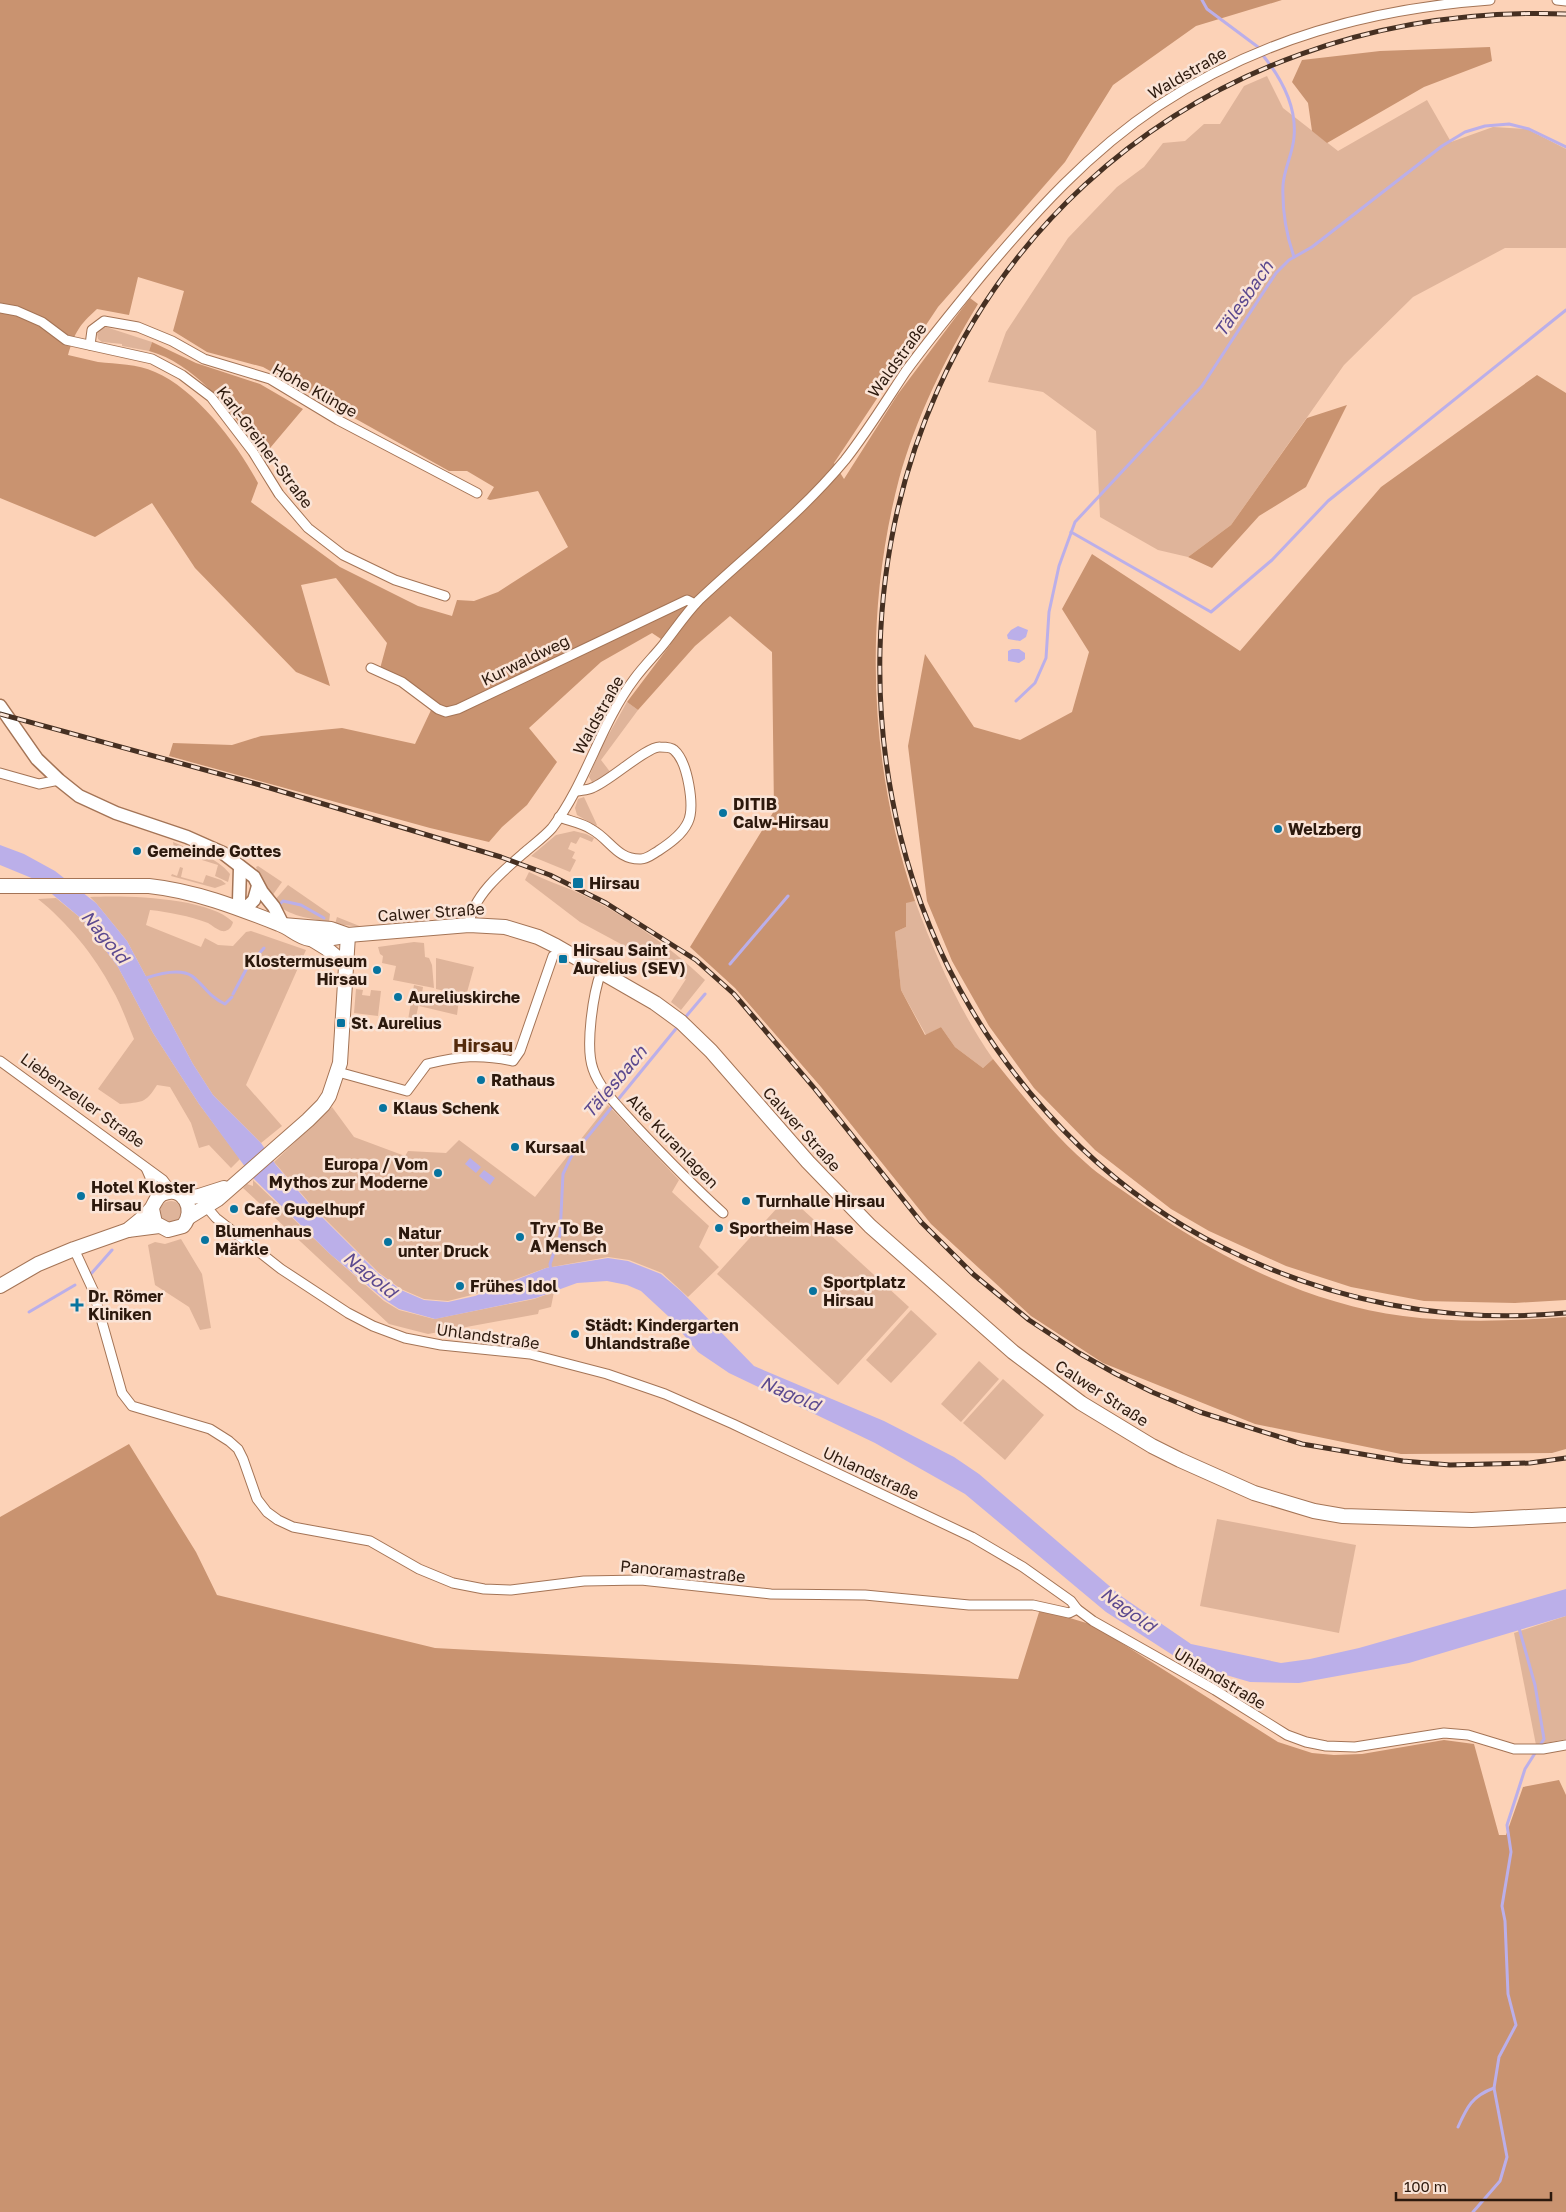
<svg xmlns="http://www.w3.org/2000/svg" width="1566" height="2212" font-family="'Golos Text',sans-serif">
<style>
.green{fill:#dfb49a}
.forest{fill:#c99370;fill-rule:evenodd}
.water{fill:#bbafe9}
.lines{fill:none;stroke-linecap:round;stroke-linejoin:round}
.stream{stroke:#bbafe9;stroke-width:3}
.minor-casing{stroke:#a47456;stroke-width:11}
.secondary-casing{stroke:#a47456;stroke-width:15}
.primary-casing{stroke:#a47456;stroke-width:16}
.minor{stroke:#fff;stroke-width:9}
.secondary{stroke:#fff;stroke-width:12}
.primary{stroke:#fff;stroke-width:14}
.rail-casing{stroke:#463022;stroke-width:5}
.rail{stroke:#fae4d7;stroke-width:3;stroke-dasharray:9;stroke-linecap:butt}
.poi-dot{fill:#07749f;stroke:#fae4d7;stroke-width:2}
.labels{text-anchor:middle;stroke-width:5;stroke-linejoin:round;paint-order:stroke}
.street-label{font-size:16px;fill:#2c190d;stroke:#fae4d7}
.poi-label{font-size:16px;font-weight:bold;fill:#2c190d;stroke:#fae4d7;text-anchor:start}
.water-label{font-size:18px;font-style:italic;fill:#5b498f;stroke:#fae4d7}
.quarter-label{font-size:19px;font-weight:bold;fill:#542b0c;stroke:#fae4d7}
</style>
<rect width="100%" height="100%" fill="#fcd2b7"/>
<g class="green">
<polygon points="1267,76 1283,108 1338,151 1427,100 1451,142 1493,127 1527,129 1566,149 1566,248 1505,248 1413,297 1344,365 1231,525 1188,557 1158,550 1100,517 1096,431 1043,392 988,382 1006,332 1068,238 1117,187 1144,167 1163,143 1185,141 1204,124 1220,124 1244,86"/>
<polygon points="106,327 152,342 149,351 122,346 122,344 102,342 98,339 97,334 101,328"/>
<polygon points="627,702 638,710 601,760 611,773 596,782 592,782 589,777 601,748"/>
<polygon points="584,797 597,825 596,826 577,815 575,808 578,799"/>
<polygon points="574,831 586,834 594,838 592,842 580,837 576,844 571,842 568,849 575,852 572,858 576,860 570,872 531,856 556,835"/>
<path d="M173 842C192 850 217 857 230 874L228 882 215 876 218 865 202 860V856L174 848Z"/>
<polygon points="258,866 282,882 272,896 265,891 256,867"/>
<polygon points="180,867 183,868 181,877 203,883 206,875 221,880 226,884 215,888 171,876 172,874 177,876"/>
<path d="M529 872C543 879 557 884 572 890 618 910 669 945 705 980L681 1010 671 1002 686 979 580 922 525 880Z"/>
<path d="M288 885 330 914 329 922C310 918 288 917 274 901Z"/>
<path d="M90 897C123 895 209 897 233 922 232 927 228 932 222 931 217 930 212 925 208 923 189 916 169 912 150 910L146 925 201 947 205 938 218 945 233 946 246 932 251 931 306 950 246 1085 282 1126 261 1143 213 1095 193 1064 127 941 96 903Z"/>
<path d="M56 898 83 920 118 967 153 1033 199 1104 240 1159 231 1168 209 1145 199 1148 191 1123 170 1087 157 1085C145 1104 142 1102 120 1104L98 1089 134 1039C127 1022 121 1004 112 989 95 956 67 922 38 899Z"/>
<path d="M915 901C936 957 959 1010 993 1059L983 1068 955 1047 941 1027 926 1035 901 990 895 932 906 927V902Z"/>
<polygon points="337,917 362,927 335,924"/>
<polygon points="414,942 424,943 425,957 429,958 432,965 434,988 393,980 396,966 382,963 383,956 380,954 378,947"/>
<polygon points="436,958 474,967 466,996 436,989"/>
<polygon points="414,985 423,987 422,993 459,999 457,1015 419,1006 420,999 415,1021 408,1020"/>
<polygon points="356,989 363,990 362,995 370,996 371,990 381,991 378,1016 354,1013"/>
<polygon points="608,1105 679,1180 672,1192 709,1226 699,1247 719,1267 688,1297 662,1273 629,1260 608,1257 546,1268 476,1294 448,1301 424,1299 401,1289 378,1272 313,1207 274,1162 332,1107 354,1137 405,1156 408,1151 446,1153 459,1140 535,1197"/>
<polygon points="253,1180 330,1254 384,1301 399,1310 434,1319 534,1299 554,1292 551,1307 539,1310 538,1314 428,1334 389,1324 243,1188 247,1184 253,1186"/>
<polygon points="788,1196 909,1307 838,1385 717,1274"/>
<circle cx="171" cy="1212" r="11"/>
<polygon points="181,1239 202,1274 211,1328 200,1330 189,1307 155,1285 148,1245 155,1242 165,1244"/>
<polygon points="911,1310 937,1334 891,1383 866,1360"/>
<polygon points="979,1361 999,1379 961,1422 941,1404"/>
<polygon points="1003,1379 1044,1415 1005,1460 963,1423"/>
<polygon points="1217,1519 1356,1545 1339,1633 1200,1606"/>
<polygon points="1566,1616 1566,1739 1536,1745 1514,1633"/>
</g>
<g class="forest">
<path d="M0 0H1282L1196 26 1113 85 1065 162 938 307 834 463 844 479 898 394 970 298 978 304C945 358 916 418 899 479 863 617 869 766 915 901L906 903V927L895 932 901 990 925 1035 941 1027 955 1047 983 1068 993 1059C1022 1095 1052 1133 1086 1163 1099 1175 1115 1185 1129 1195 1209 1253 1304 1303 1403 1316 1457 1323 1512 1321 1566 1317V1449L1552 1453 1401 1454 1255 1424 1103 1363 1031 1316 931 1224 821 1087 735 988 690 947 774 811 772 652 730 616 695 646 638 710 627 702 670 645 652 633 601 662 529 728 557 762 527 805 502 827 489 842 430 828 169 756 173 743 232 745 261 736 342 728 415 744 432 708 399 682 378 676 387 643 336 578 301 585 330 686 296 672 195 568 152 503 95 537 0 498ZM138 277 184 291 173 331 207 352 263 367 449 471H467L494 487 487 499 490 500 538 491 568 547 498 592 474 601 457 600 452 616 418 606 340 567 251 502 258 483C238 445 196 389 155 372 137 364 117 364 98 362 88 360 78 357 68 355 75 332 79 325 97 309L129 315Z"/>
<polygon points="1490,47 1492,61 1424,87 1327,143 1312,131 1308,103 1292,82 1302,60 1380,51"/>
<path d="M152 342 196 363 260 384 303 409 265 454C233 416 199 365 149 351Z"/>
<polygon points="1537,375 1566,393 1566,1300 1515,1303 1424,1301 1351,1287 1286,1266 1209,1231 1171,1209 1095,1150 1034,1088 989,1026 952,961 927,901 908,746 925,654 974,727 1020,740 1072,712 1089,652 1062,609 1092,554 1240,651 1381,487"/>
<polygon points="1347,405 1306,487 1259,516 1212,568 1188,557 1231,525 1307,418"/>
<polygon points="129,1444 196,1552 217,1595 435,1648 1018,1679 1040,1609 1093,1625 1278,1742 1312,1753 1334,1755 1362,1754 1444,1740 1474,1744 1499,1835 1506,1835 1523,1787 1559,1780 1566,1795 1566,2212 0,2212 0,1517"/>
</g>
<g class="water">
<polygon points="1018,626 1028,630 1026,637 1020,641 1008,639 1007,635 1011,630"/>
<polygon points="1012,649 1019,649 1025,653 1025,659 1019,663 1008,661 1008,651"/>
<polygon points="0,845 24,854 55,871 96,903 127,941 193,1064 213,1095 261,1143 276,1165 312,1207 378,1273 401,1290 424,1300 448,1302 475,1296 546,1268 608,1258 628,1261 661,1274 682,1292 754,1366 884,1421 954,1457 979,1474 1121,1596 1191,1644 1281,1663 1310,1659 1359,1648 1566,1589 1566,1616 1409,1663 1299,1683 1250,1682 1185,1663 1106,1612 965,1494 875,1443 729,1373 698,1352 668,1316 641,1291 627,1285 607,1281 577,1283 536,1298 435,1319 399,1309 385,1300 330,1254 254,1179 199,1104 153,1033 118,967 83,920 34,879 0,865"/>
<polygon points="470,1158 481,1167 476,1173 465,1164"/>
<polygon points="484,1170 495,1178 490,1185 479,1176"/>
</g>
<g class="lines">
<g class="stream">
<polyline points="1202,0 1207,9 1258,47"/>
<path d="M1261 53C1280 76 1297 106 1294 137 1293 153 1284 169 1283 185 1282 210 1286 234 1294 257"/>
<polyline points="1071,532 1211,612 1272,560 1328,501 1566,310"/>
<polyline points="1016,701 1035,683 1046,658 1049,612 1059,566 1075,522 1202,386 1276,273 1289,260 1312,247 1442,146 1465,132 1485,126 1509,124 1529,129 1566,147"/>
<polyline points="281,903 283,901 301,905 324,918"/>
<polyline points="730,964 788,896"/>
<path d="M146 978C158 974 180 968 192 976 205 986 208 996 225 1004L232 997"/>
<polyline points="233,994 248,966 264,948"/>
<polyline points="683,1020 705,994"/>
<polyline points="551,1271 550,1264 560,1235 563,1174 571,1157 679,1025"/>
<polyline points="90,1275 112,1250"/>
<polyline points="29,1312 75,1285"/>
<path d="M1458 2127C1467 2107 1472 2096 1494 2088"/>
<polyline points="1473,2212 1500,2181 1507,2157 1494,2088 1499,2057 1516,2025 1508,1994 1505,1921 1502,1906 1511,1852 1507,1825 1525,1769 1544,1739 1535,1685 1519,1628"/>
</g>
<defs>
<g id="minor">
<polyline points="1557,0 1566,1"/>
<polyline points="0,308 17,311 42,322 66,340 152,359 182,375 211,397 253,452 279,494 308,528 343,555 395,580 445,596"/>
<polyline points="90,345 92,330 104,321 138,327 172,341 204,359 270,379 338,420 477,493"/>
<polyline points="371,668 402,682 438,709 446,712 458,709 687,600 695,604"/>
<polyline points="0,773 39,784 59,780"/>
<path d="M559 817C570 821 582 823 591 829 610 839 617 860 641 859 647 859 653 854 658 851 669 844 682 835 688 822 695 807 688 762 674 750 671 747 664 747 660 747 647 746 609 782 592 788 588 790 582 790 577 791"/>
<path d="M469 925C472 896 504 870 525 852 534 844 544 837 552 828 587 782 600 724 635 678 644 666 654 656 663 645 675 630 686 613 699 600 748 554 802 512 845 460 867 432 886 401 906 371 930 338 956 307 982 275 1035 212 1089 152 1158 106 1260 39 1369 9 1490 0"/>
<path d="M601 972C593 994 585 1047 593 1069 600 1090 620 1108 634 1124 663 1155 692 1185 723 1213"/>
<polyline points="0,1061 163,1180 172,1192"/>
<path d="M338 1072 407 1091 427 1064C459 1056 480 1054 513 1061L520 1051 553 956"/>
<polyline points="146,1168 153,1184 156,1200"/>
<polyline points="204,1204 216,1218 281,1269 348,1313 373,1326 405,1338 441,1345 530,1354 607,1374 665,1394 733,1424 972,1537 1023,1567 1071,1601 1077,1609 1093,1621 1215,1690 1287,1735 1306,1742 1326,1746 1355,1747 1444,1733 1468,1735 1514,1749 1543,1749 1566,1745"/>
<polyline points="74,1249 93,1290 122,1393 132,1406 210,1429 229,1441 238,1449 243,1459 257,1499 267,1512 278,1520 293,1527 370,1541 419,1569 453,1583 484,1589 511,1590 584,1581 641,1580 771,1594 865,1595 969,1605 1033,1605 1069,1613 1077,1609"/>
</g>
<g id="secondary">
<polyline points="0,706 37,759 59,780 79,796 116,813 187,837 223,853 254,877 262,892 274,907 283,925"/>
<polyline points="240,868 239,901 244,910 254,900 258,886"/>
</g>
<g id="primary">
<path d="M0 886H149C195 891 236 907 279 924 291 928 297 937 310 939 323 941 336 938 348 935L469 925 505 927 538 937 556 946 655 1003 681 1022 711 1051 808 1162 870 1226 1013 1352 1081 1403 1152 1446 1180 1460 1254 1493 1314 1511 1343 1516 1472 1520 1566 1515"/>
<polyline points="283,925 331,929 348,935"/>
<polyline points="313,940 326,948 346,965"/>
<polyline points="184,1198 199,1196 224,1188"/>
<polyline points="189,1217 218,1199 308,1120 323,1105 329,1096 340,1063 348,935"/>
<path d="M128 1230C135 1224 145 1217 151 1209 155 1204 155 1198 162 1194 183 1184 197 1210 183 1226L168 1230 155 1223 152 1209"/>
<polyline points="0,1286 38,1264 74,1249 128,1230 159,1226"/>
</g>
</defs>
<use href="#minor" class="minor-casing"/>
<use href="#secondary" class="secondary-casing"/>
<use href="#primary" class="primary-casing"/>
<use href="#minor" class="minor"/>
<use href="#secondary" class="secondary"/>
<use href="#primary" class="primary"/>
<defs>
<g id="rail">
<path d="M1566 14C1187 0 890 272 880 650 877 774 907 902 971 1009 1031 1110 1118 1196 1224 1248 1331 1301 1447 1324 1566 1313"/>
<polyline points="0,714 260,785 501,857 550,875 606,903 696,960 734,994 815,1089 921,1222 973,1274 1029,1320 1079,1353 1116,1374 1152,1392 1200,1412 1302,1444 1403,1461 1450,1465 1530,1463 1566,1458"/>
</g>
</defs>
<use href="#rail" class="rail-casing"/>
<use href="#rail" class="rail"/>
</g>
<g class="poi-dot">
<circle cx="723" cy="813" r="5"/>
<circle cx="1278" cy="829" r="5"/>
<circle cx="137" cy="851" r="5"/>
<rect x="572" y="877" width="12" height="12" rx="2.5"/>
<rect x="558" y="954" width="10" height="10" rx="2.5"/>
<circle cx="377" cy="970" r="5"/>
<circle cx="398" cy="997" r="5"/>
<rect x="336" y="1018" width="10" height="10" rx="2.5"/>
<circle cx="481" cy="1080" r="5"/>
<circle cx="383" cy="1108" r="5"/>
<circle cx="515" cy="1147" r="5"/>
<circle cx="438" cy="1173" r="5"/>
<circle cx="81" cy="1196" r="5"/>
<circle cx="746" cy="1201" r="5"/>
<circle cx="234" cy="1209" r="5"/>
<circle cx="719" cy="1228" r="5"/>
<circle cx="520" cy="1237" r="5"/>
<circle cx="205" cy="1240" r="5"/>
<circle cx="388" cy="1242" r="5"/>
<circle cx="460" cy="1286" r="5"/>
<circle cx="813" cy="1291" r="5"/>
<path d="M74.5 1297.5h5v5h5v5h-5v5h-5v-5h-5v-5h5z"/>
<circle cx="575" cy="1334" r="5"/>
</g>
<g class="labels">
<g class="street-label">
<text transform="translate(1187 73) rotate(-30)" y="6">Waldstraße</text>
<text transform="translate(897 360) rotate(-54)" y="6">Waldstraße</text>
<text transform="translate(315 390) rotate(29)" y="6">Hohe Klinge</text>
<text transform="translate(265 447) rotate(53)" y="6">Karl-Greiner-Straße</text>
<text transform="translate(525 660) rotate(-26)" y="6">Kurwaldweg</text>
<text transform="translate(598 715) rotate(-61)" y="6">Waldstraße</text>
<text transform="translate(431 912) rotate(-4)" y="6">Calwer Straße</text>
<text transform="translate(83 1100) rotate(36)" y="6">Liebenzeller Straße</text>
<text transform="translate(802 1129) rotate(48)" y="6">Calwer Straße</text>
<text transform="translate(673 1141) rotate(46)" y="6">Alte Kuranlagen</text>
<text transform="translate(488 1336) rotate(8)" y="6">Uhlandstraße</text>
<text transform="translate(1102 1393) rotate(33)" y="6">Calwer Straße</text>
<text transform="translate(871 1473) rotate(25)" y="6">Uhlandstraße</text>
<text transform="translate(683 1571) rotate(5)" y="6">Panoramastraße</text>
<text transform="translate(1220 1678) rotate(31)" y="6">Uhlandstraße</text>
</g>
<g class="poi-label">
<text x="733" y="810">DITIB<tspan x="733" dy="18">Calw-Hirsau</tspan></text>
<text x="1288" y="835">Welzberg</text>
<text x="147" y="857">Gemeinde Gottes</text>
<text x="589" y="889">Hirsau</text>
<text x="573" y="956">Hirsau Saint<tspan x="573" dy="18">Aurelius (SEV)</tspan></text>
<text x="367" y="967" text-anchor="end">Klostermuseum<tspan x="367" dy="18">Hirsau</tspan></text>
<text x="408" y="1003">Aureliuskirche</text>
<text x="351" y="1029">St. Aurelius</text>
<text x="491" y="1086">Rathaus</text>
<text x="393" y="1114">Klaus Schenk</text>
<text x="525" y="1153">Kursaal</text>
<text x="428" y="1170" text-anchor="end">Europa / Vom<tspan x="428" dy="18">Mythos zur Moderne</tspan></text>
<text x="91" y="1193">Hotel Kloster<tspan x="91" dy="18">Hirsau</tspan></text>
<text x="756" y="1207">Turnhalle Hirsau</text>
<text x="244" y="1215">Cafe Gugelhupf</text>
<text x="530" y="1234">Try To Be<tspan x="530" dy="18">A Mensch</tspan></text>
<text x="729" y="1234">Sportheim Hase</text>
<text x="215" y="1237">Blumenhaus<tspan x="215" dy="18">Märkle</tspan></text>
<text x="398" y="1239">Natur<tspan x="398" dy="18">unter Druck</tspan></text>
<text x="823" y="1288">Sportplatz<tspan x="823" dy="18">Hirsau</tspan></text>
<text x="470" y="1292">Frühes Idol</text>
<text x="88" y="1302">Dr. Römer<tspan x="88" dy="18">Kliniken</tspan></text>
<text x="585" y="1331">Städt: Kindergarten<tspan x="585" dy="18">Uhlandstraße</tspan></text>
</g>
<g class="water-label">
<text transform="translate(1244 299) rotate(-55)" y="6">Tälesbach</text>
<text transform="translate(105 937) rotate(50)" y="6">Nagold</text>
<text transform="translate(615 1082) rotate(-50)" y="6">Tälesbach</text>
<text transform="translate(370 1275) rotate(39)" y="6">Nagold</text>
<text transform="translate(790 1394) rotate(23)" y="6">Nagold</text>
<text transform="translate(1128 1610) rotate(36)" y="6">Nagold</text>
</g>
<g class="quarter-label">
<text x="483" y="1052">Hirsau</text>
</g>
</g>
<path d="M1396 2192v8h155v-8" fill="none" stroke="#2c190d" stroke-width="2.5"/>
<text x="1404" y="2192" font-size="15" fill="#2c190d" stroke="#fae4d7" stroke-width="4" paint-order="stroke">100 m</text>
</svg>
